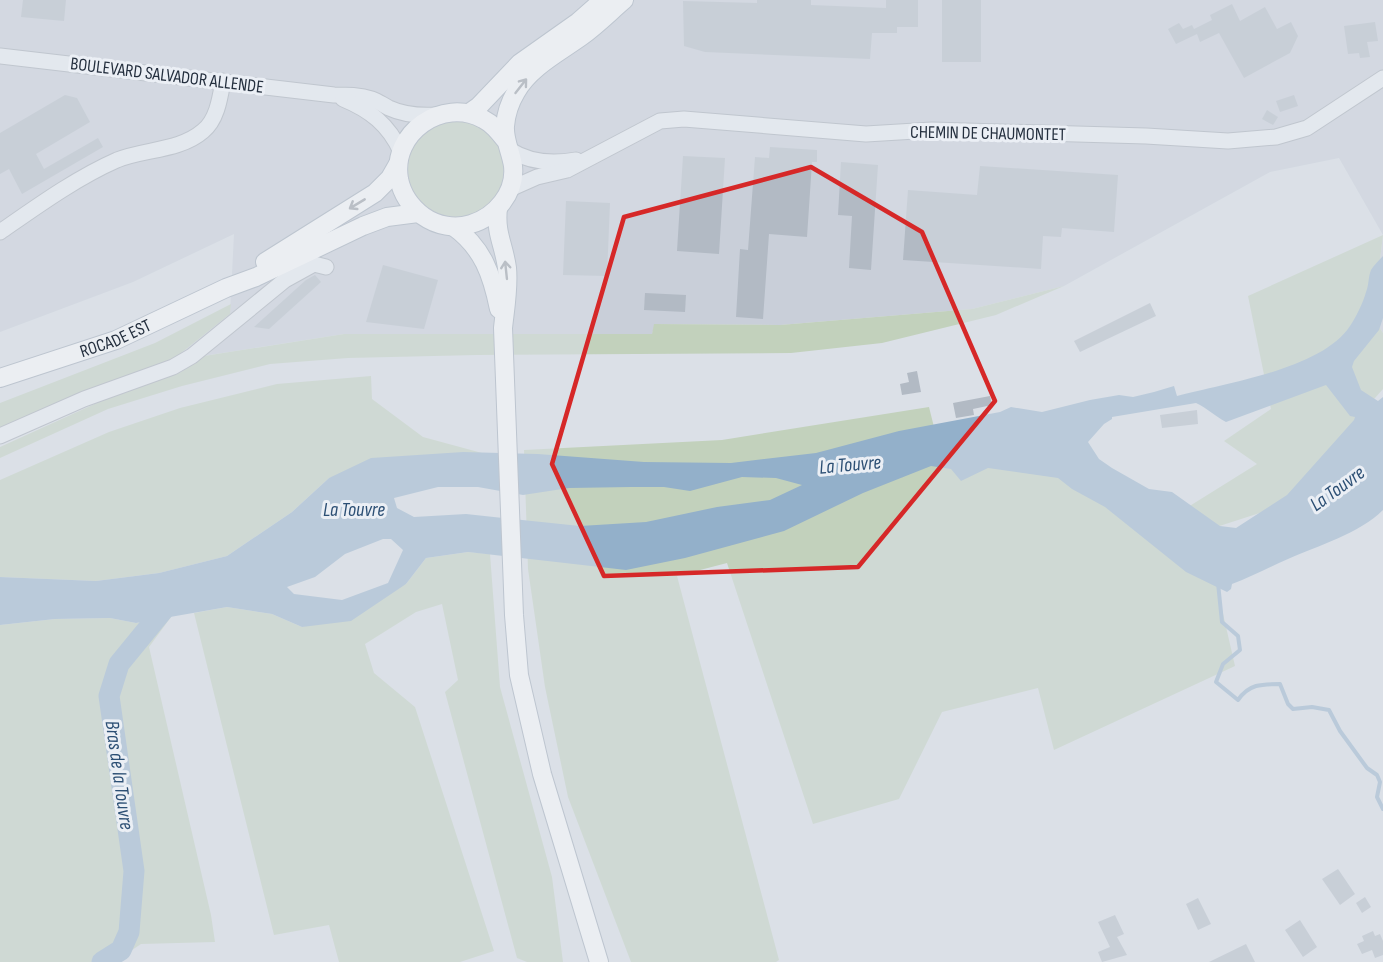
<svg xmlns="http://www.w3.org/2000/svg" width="1383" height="962" font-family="'Sofia Sans Condensed',sans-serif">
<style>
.built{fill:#c9cfd9}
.green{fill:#c2d1bc}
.water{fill:#93b0ca;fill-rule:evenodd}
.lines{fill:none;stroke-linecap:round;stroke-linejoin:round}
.stream{stroke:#93b0ca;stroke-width:4}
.river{stroke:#93b0ca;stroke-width:21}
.building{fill:#b2bac4}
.minor-casing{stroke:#a0a7b1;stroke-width:17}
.major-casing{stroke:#9aa5b3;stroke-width:20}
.minor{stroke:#eef1f5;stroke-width:15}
.major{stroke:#fff;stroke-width:18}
.oneway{stroke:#92979e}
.marked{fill:none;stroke:#d62828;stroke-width:4.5;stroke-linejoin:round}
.labels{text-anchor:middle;stroke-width:6;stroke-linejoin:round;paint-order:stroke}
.street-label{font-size:18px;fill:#242f3e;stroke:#ebeff5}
.water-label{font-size:20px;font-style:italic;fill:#2c4f74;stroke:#ebeff5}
</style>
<rect width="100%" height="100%" fill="#dbe0e7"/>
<polygon class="built" points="0,0 1383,0 1383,333 1373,318 1383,235 1339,158 1270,172 1064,286 972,309 780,325 655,324 652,334 344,334 171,361 230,314 234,234 133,282 0,332"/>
<g class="green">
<circle cx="456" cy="169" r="48"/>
<polygon points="1383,235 1373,318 1383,333 1383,389 1278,507 1204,531 1235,666 1054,750 1038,688 942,712 899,799 813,824 727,563 677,576 779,960 776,962 631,962 568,797 545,687 528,569 524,450 722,440 929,407 936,435 1172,517 1257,464 1224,441 1271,409 1248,296"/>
<polygon points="1064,286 996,315 882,343 791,353 477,355 348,358 270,364 182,386 108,409 0,458 0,447 99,402 181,372 204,356 344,334 652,334 654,324 780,325 972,309"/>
<polygon points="231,304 230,314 171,361 0,431 0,403 155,343"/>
<polygon points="371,376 372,399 423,437 482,453 443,455 329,478 292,512 227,556 159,573 96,581 0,577 0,480 109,432 180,408 277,384"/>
<polygon points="468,552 490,554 500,687 552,877 563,962 527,962 517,958 445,692 458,680 442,604 416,612 365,644 374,673 415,707 494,951 460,962 339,962 329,925 274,935 194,613 227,607 272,614 302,627 406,584 426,558"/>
<polygon points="171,617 149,647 211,915 215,942 141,944 114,962 0,962 0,625 55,619 110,618 136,623"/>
</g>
<path class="water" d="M1383 256V318L1379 330 1354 361 1352 367 1361 390 1378 401 1383 397V510C1360 533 1318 546 1288 559 1269 567 1251 577 1232 584L1231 589 1227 592 1186 572 1105 507 1072 489 1058 478 988 468 961 481 951 469 931 466 863 493 784 531 685 558 626 570 468 552 426 558 406 584 351 621 302 627 272 614 227 607 136 623 110 618 55 619 0 625V577L96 581 159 573 227 556 292 512 329 478 371 458 463 452 538 454 644 462 731 463 816 453 899 431 1000 412 1011 407 1042 412 1090 400 1119 395 1133 397 1154 392 1174 386 1177 396C1226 383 1322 369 1350 326 1356 317 1363 303 1366 292 1369 285 1368 277 1371 270 1374 265 1379 260 1383 256ZM1326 385 1350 416 1355 417 1354 420 1287 495 1236 528 1220 526 1172 492 1149 489 1112 468 1099 459 1088 442 1104 424 1112 419V417L1196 403C1207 408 1215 416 1226 422ZM742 477 776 478 802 485 770 500 717 507 646 522 580 526 466 514 414 517 397 508 394 498 438 487H478L523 495 569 488 631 487H664L690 491ZM383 539H391L403 550 388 583 342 600 294 594 287 587 315 577 345 554Z"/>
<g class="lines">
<path class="stream" d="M1218 583 1222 622 1238 636 1240 650 1223 664 1216 682 1238 700C1249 684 1261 684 1280 684L1288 704 1293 709 1312 707 1329 710 1340 731 1367 768 1377 775 1380 782 1377 797 1383 809"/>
<polyline class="river" points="102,962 121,950 129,932 134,871 109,696 119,664 173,598"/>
</g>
<g class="building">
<polygon points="23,0 66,0 64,21 21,17"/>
<polygon points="757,0 811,0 811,5 886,8 886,0 918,0 918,27 897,27 897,33 872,33 870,59 705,52 684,46 683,1 757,3"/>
<rect x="942" y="0" width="39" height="62"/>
<polygon points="1232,4 1240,21 1265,7 1277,29 1291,22 1298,36 1290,53 1244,78 1219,33 1200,42 1197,34 1176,44 1168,29 1179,23 1183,29 1192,25 1194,29 1212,20 1210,15"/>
<polygon points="1375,22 1378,41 1367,42 1370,57 1360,58 1359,53 1348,54 1344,26"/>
<polygon points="65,95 77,98 90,122 36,154 44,169 98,138 103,147 22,194 9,169 0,174 0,133"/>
<polygon points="1294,95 1298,106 1280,112 1276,101"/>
<polygon points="1267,110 1278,117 1273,125 1262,119"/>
<polygon points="770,147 817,150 817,162 812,162 807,237 769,234 763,319 736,317 740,249 748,250 755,157 769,158"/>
<polygon points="683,156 725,158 719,254 677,251"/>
<polygon points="841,162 878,165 871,270 849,268 852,216 838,215"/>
<polygon points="980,166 1118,175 1114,232 1062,228 1061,237 1043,236 1041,269 903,260 908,190 977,195"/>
<polygon points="566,201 610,203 607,276 563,275"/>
<polygon points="383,265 438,280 424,329 366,322"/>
<polygon points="315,275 321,282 269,329 254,327 306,280"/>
<polygon points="645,293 686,295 685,312 644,310"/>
<polygon points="1150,303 1156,316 1080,352 1074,341"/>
<polygon points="917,371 921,392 902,395 900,384 909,382 907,373"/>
<polygon points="990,396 992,405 973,409 974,415 956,418 953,403"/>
<polygon points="1197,410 1198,424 1162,428 1160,415"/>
<polygon points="1338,869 1355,894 1340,905 1322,879"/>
<polygon points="1365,897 1371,907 1362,913 1356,903"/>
<polygon points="1198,898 1211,924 1198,930 1186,904"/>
<polygon points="1115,915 1124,934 1117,937 1127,955 1102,962 1098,952 1110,947 1098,922"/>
<polygon points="1300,920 1317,947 1303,957 1285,930"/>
<polygon points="1373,931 1375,936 1380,934 1383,941 1383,955 1375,958 1372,950 1362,954 1357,944 1364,941 1362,936"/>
<polygon points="1246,944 1255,962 1209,962"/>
</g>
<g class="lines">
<defs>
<g id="minor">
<path d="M0 56 334 95C347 95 360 95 372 99 378 101 383 105 389 108 404 115 419 116 436 115"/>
<path d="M343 99C370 110 389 125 401 152"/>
<path d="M510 150C530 163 553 164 576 160"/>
<polyline points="510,189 537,177 567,170 660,121 684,119 866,134 932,130 1146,136 1228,141 1276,137 1307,128 1383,78"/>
<path d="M0 232C36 207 76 178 117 160 144 149 180 151 203 131 217 120 220 98 223 81"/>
<polyline points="0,436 84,399 173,367 192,356 285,280 314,264 326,267"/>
</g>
<g id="major">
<polyline points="469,113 479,106 520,63 578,22 603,0"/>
<path d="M506 141C499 132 493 124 483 119 442 97 391 133 399 179 402 194 411 207 423 216 437 226 455 229 471 224 495 217 516 193 513 166 511 152 504 140 505 126 506 114 510 102 516 92 530 67 560 52 582 36 597 25 610 12 624 0"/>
<path d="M498 208C495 233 504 245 507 268 509 288 505 309 503 328L514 615 519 675 542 774 599 962"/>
<path d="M454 227C483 248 492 275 499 309"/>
<polyline points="265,262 375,193 390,178 398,164"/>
<path id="s1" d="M0 378 116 340 226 288 256 277 363 226 387 217 418 213"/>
</g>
</defs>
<use href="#minor" class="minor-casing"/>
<use href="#major" class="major-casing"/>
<use href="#minor" class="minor"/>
<use href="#major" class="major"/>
</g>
<defs><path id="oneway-shaft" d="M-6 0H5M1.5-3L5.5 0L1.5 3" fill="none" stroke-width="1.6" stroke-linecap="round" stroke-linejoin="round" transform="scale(1.5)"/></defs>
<g class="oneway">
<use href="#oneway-shaft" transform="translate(521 86) rotate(-52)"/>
<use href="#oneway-shaft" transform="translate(357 204) rotate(149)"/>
<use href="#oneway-shaft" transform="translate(506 270) rotate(-96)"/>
</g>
<path d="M0 0H1383V962H0ZM811 167 922 232 995 401 858 567 604 576 552 464 624 217Z" fill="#dbe0e7" fill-opacity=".55" fill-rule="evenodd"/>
<path class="marked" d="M811 167 922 232 995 401 858 567 604 576 552 464 624 217Z"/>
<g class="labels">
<g class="street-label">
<text transform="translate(167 75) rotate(7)" y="6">BOULEVARD SALVADOR ALLENDE</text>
<text transform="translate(988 133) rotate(1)" y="6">CHEMIN DE CHAUMONTET</text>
<text dy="6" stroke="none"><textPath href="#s1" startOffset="122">ROCADE EST</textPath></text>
</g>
<g class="water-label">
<text transform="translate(850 464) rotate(-5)" y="7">La Touvre</text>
<text transform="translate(1337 488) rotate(-36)" y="7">La Touvre</text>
<text x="354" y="516">La Touvre</text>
<text transform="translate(120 775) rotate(82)" y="7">Bras de la Touvre</text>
</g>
</g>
</svg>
